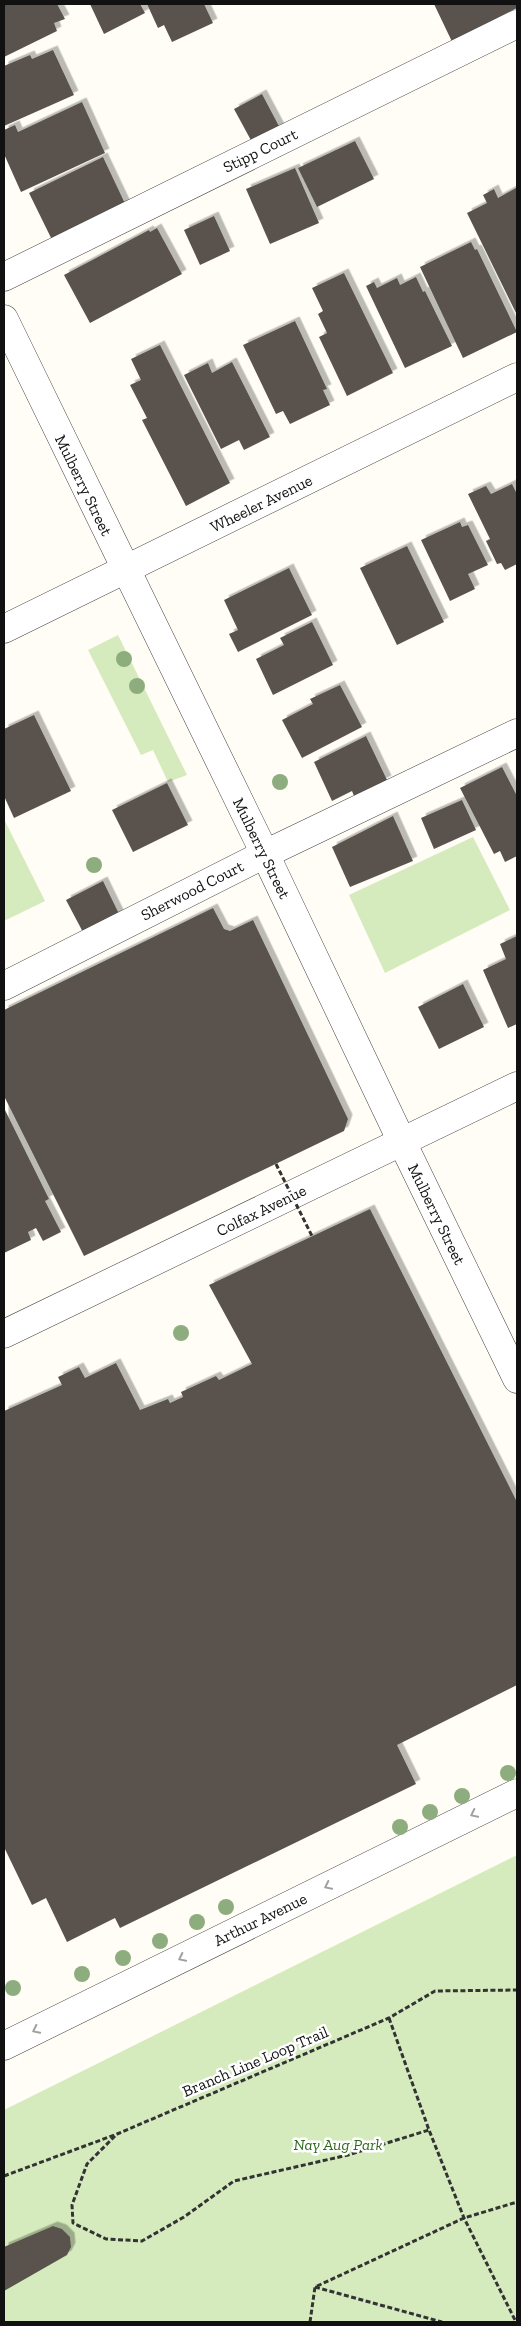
<svg xmlns="http://www.w3.org/2000/svg" width="521" height="2326" font-family="'Zilla Slab',serif">
<style>
.green{fill:#d5ebbd}
.building{fill:#5a524d;filter:url(#shadow)}
.lines{fill:none;stroke-linecap:round;stroke-linejoin:round}
.minor-casing{stroke:#444;stroke-width:29}
.path{stroke:#333;stroke-width:3;stroke-dasharray:5 2.5;stroke-linecap:butt}
.minor{stroke:#fff;stroke-width:28}
.path-bridge{stroke:#333;stroke-width:3;stroke-dasharray:5 2.5;stroke-linecap:butt}
.tree{fill:#8dad7f}
.oneway{stroke:#a0a0a0}
.labels{text-anchor:middle;stroke-width:5;stroke-linejoin:round;paint-order:stroke}
.street-label{font-size:16px;fill:#111;stroke:#fff}
.park-label{font-size:16px;font-style:italic;fill:#2f6b1f;stroke:#fff}
</style>
<defs>
<filter id="shadow"><feDropShadow dx="4.5" dy="-4.5" stdDeviation="0" flood-color="#0004"/></filter>
</defs>
<rect width="100%" height="100%" fill="#fffdf5"/>
<g class="green">
<polygon points="118,635 187,775 168,782 153,750 141,755 88,650"/>
<polygon points="4,819 45,901 4,921"/>
<polygon points="473,837 510,910 385,973 349,895"/>
<polygon points="517,1855 517,2322 4,2322 4,2110"/>
</g>
<g class="building">
<polygon points="4,4 57,4 65,19 54,23 57,31 4,57"/>
<polygon points="90,4 140,4 145,13 104,34"/>
<polygon points="147,4 204,4 213,23 172,42 164,25 158,28"/>
<polygon points="434,4 517,4 517,8 499,17 503,27 456,50"/>
<polygon points="53,50 74,95 4,126 4,66 30,55 32,59"/>
<polygon points="262,94 281,130 253,144 234,109"/>
<polygon points="82,102 105,153 21,192 4,154 4,130 15,125 18,132"/>
<polygon points="355,141 374,179 317,207 298,168"/>
<polygon points="103,157 129,212 56,248 29,193"/>
<polygon points="295,168 319,223 270,244 246,189"/>
<polygon points="516,188 517,190 517,315 467,213 487,203 483,195 494,189 498,198"/>
<polygon points="214,216 230,251 200,265 184,230"/>
<polygon points="157,228 182,274 90,323 64,275 149,230 150,232"/>
<polygon points="471,242 475,250 477,249 517,332 463,358 420,267"/>
<polygon points="344,273 393,373 347,396 319,337 327,333 318,314 323,311 312,288"/>
<polygon points="416,277 423,292 425,291 452,346 405,368 366,286 374,282 377,288 397,278 400,285"/>
<polygon points="295,321 327,389 323,390 330,405 290,424 283,411 276,414 243,345"/>
<polygon points="160,345 230,483 186,506 142,420 147,418 130,385 141,380 131,359"/>
<polygon points="232,362 270,437 244,450 239,440 221,449 184,375 208,363 212,373"/>
<polygon points="512,484 517,494 517,564 505,570 501,563 497,564 486,541 490,539 468,494 486,486 491,494"/>
<polygon points="460,522 462,527 468,525 488,565 468,574 475,589 450,601 421,540"/>
<polygon points="407,546 444,622 397,645 360,568"/>
<polygon points="289,568 312,615 238,652 229,634 238,630 224,600"/>
<polygon points="312,622 333,665 273,695 256,659 284,645 280,638"/>
<polygon points="340,685 362,727 302,758 282,720 313,704 310,699"/>
<polygon points="34,715 71,791 14,818 4,796 4,729"/>
<polygon points="366,736 387,780 354,796 352,791 332,801 314,762"/>
<polygon points="502,767 517,796 517,856 505,862 500,851 494,854 460,788"/>
<polygon points="167,783 188,825 133,852 112,810"/>
<polygon points="462,800 476,830 434,849 421,818"/>
<polygon points="393,816 413,861 350,887 332,847"/>
<polygon points="103,881 121,918 85,936 66,900"/>
<polygon points="213,908 224,929 230,931 253,920 348,1119 344,1131 84,1256 4,1096 4,1010"/>
<polygon points="517,936 517,1024 508,1028 483,970 506,959 500,944"/>
<polygon points="463,984 484,1027 439,1049 418,1007"/>
<polygon points="4,1108 49,1199 45,1201 61,1232 43,1241 36,1228 28,1232 31,1240 4,1253"/>
<polygon points="370,1209 517,1502 517,1685 397,1745 416,1784 120,1928 115,1918 67,1942 46,1898 32,1905 4,1847 4,1411 62,1385 58,1377 79,1367 85,1378 116,1363 140,1410 168,1399 170,1403 183,1397 181,1392 216,1376 219,1380 252,1364 209,1285"/>
<polygon points="53,2226 62,2229 70,2237 71,2247 67,2255 4,2291 4,2247"/>
</g>
<g class="lines">
<defs>
<g id="minor">
<polyline points="4,277 517,24"/>
<polyline points="4,319 265,854 402,1142 517,1379"/>
<polyline points="4,629 517,377"/>
<polyline points="4,986 265,854 517,733"/>
<polyline points="4,1334 517,1086"/>
<polyline points="4,2046 517,1793"/>
</g>
</defs>
<use href="#minor" class="minor-casing"/>
<g class="path">
<polyline points="389,2018 429,2130 464,2218 516,2322"/>
<polyline points="115,2136 87,2164 72,2205 73,2223 106,2239 142,2241 184,2217 234,2181 348,2155 429,2130"/>
<polyline points="4,2176 117,2134 389,2018 435,1991 517,1990"/>
<polyline points="315,2287 442,2322"/>
<polyline points="310,2322 315,2287 464,2218 517,2202"/>
</g>
<use href="#minor" class="minor"/>
<polyline class="path-bridge" points="276,1164 312,1236"/>
</g>
<g class="tree">
<circle cx="124" cy="659" r="8"/>
<circle cx="137" cy="686" r="8"/>
<circle cx="280" cy="782" r="8"/>
<circle cx="94" cy="865" r="8"/>
<circle cx="181" cy="1333" r="8"/>
<circle cx="508" cy="1773" r="8"/>
<circle cx="462" cy="1796" r="8"/>
<circle cx="430" cy="1812" r="8"/>
<circle cx="400" cy="1827" r="8"/>
<circle cx="226" cy="1907" r="8"/>
<circle cx="197" cy="1922" r="8"/>
<circle cx="160" cy="1941" r="8"/>
<circle cx="123" cy="1958" r="8"/>
<circle cx="82" cy="1974" r="8"/>
<circle cx="13" cy="1988" r="8"/>
</g>
<defs><path id="oneway-chevron" d="M-2-3.5L2.5 0L-2 3.5" fill="none" stroke-width="1.6" stroke-linecap="round" stroke-linejoin="round" transform="scale(1.25)"/></defs>
<g class="oneway">
<use href="#oneway-chevron" transform="translate(474 1814) rotate(154)"/>
<use href="#oneway-chevron" transform="translate(328 1886) rotate(154)"/>
<use href="#oneway-chevron" transform="translate(182 1958) rotate(154)"/>
<use href="#oneway-chevron" transform="translate(36 2030) rotate(154)"/>
</g>
<g class="labels">
<g class="street-label">
<text transform="translate(260 150) rotate(-26)" y="6">Stipp Court</text>
<text transform="translate(84 485) rotate(64)" y="6">Mulberry Street</text>
<text transform="translate(261 503) rotate(-26)" y="6">Wheeler Avenue</text>
<text transform="translate(262 848) rotate(64)" y="6">Mulberry Street</text>
<text transform="translate(192 890) rotate(-27)" y="6">Sherwood Court</text>
<text transform="translate(261 1210) rotate(-26)" y="6">Colfax Avenue</text>
<text transform="translate(437 1214) rotate(64)" y="6">Mulberry Street</text>
<text transform="translate(260 1919) rotate(-26)" y="6">Arthur Avenue</text>
<text transform="translate(255 2061) rotate(-23)" y="6">Branch Line Loop Trail</text>
</g>
<g class="park-label">
<text x="338" y="2150">Nay Aug Park</text>
</g>
</g>
<rect width="521" height="2326" fill="none" stroke="#111111" stroke-width="10"/>
</svg>
